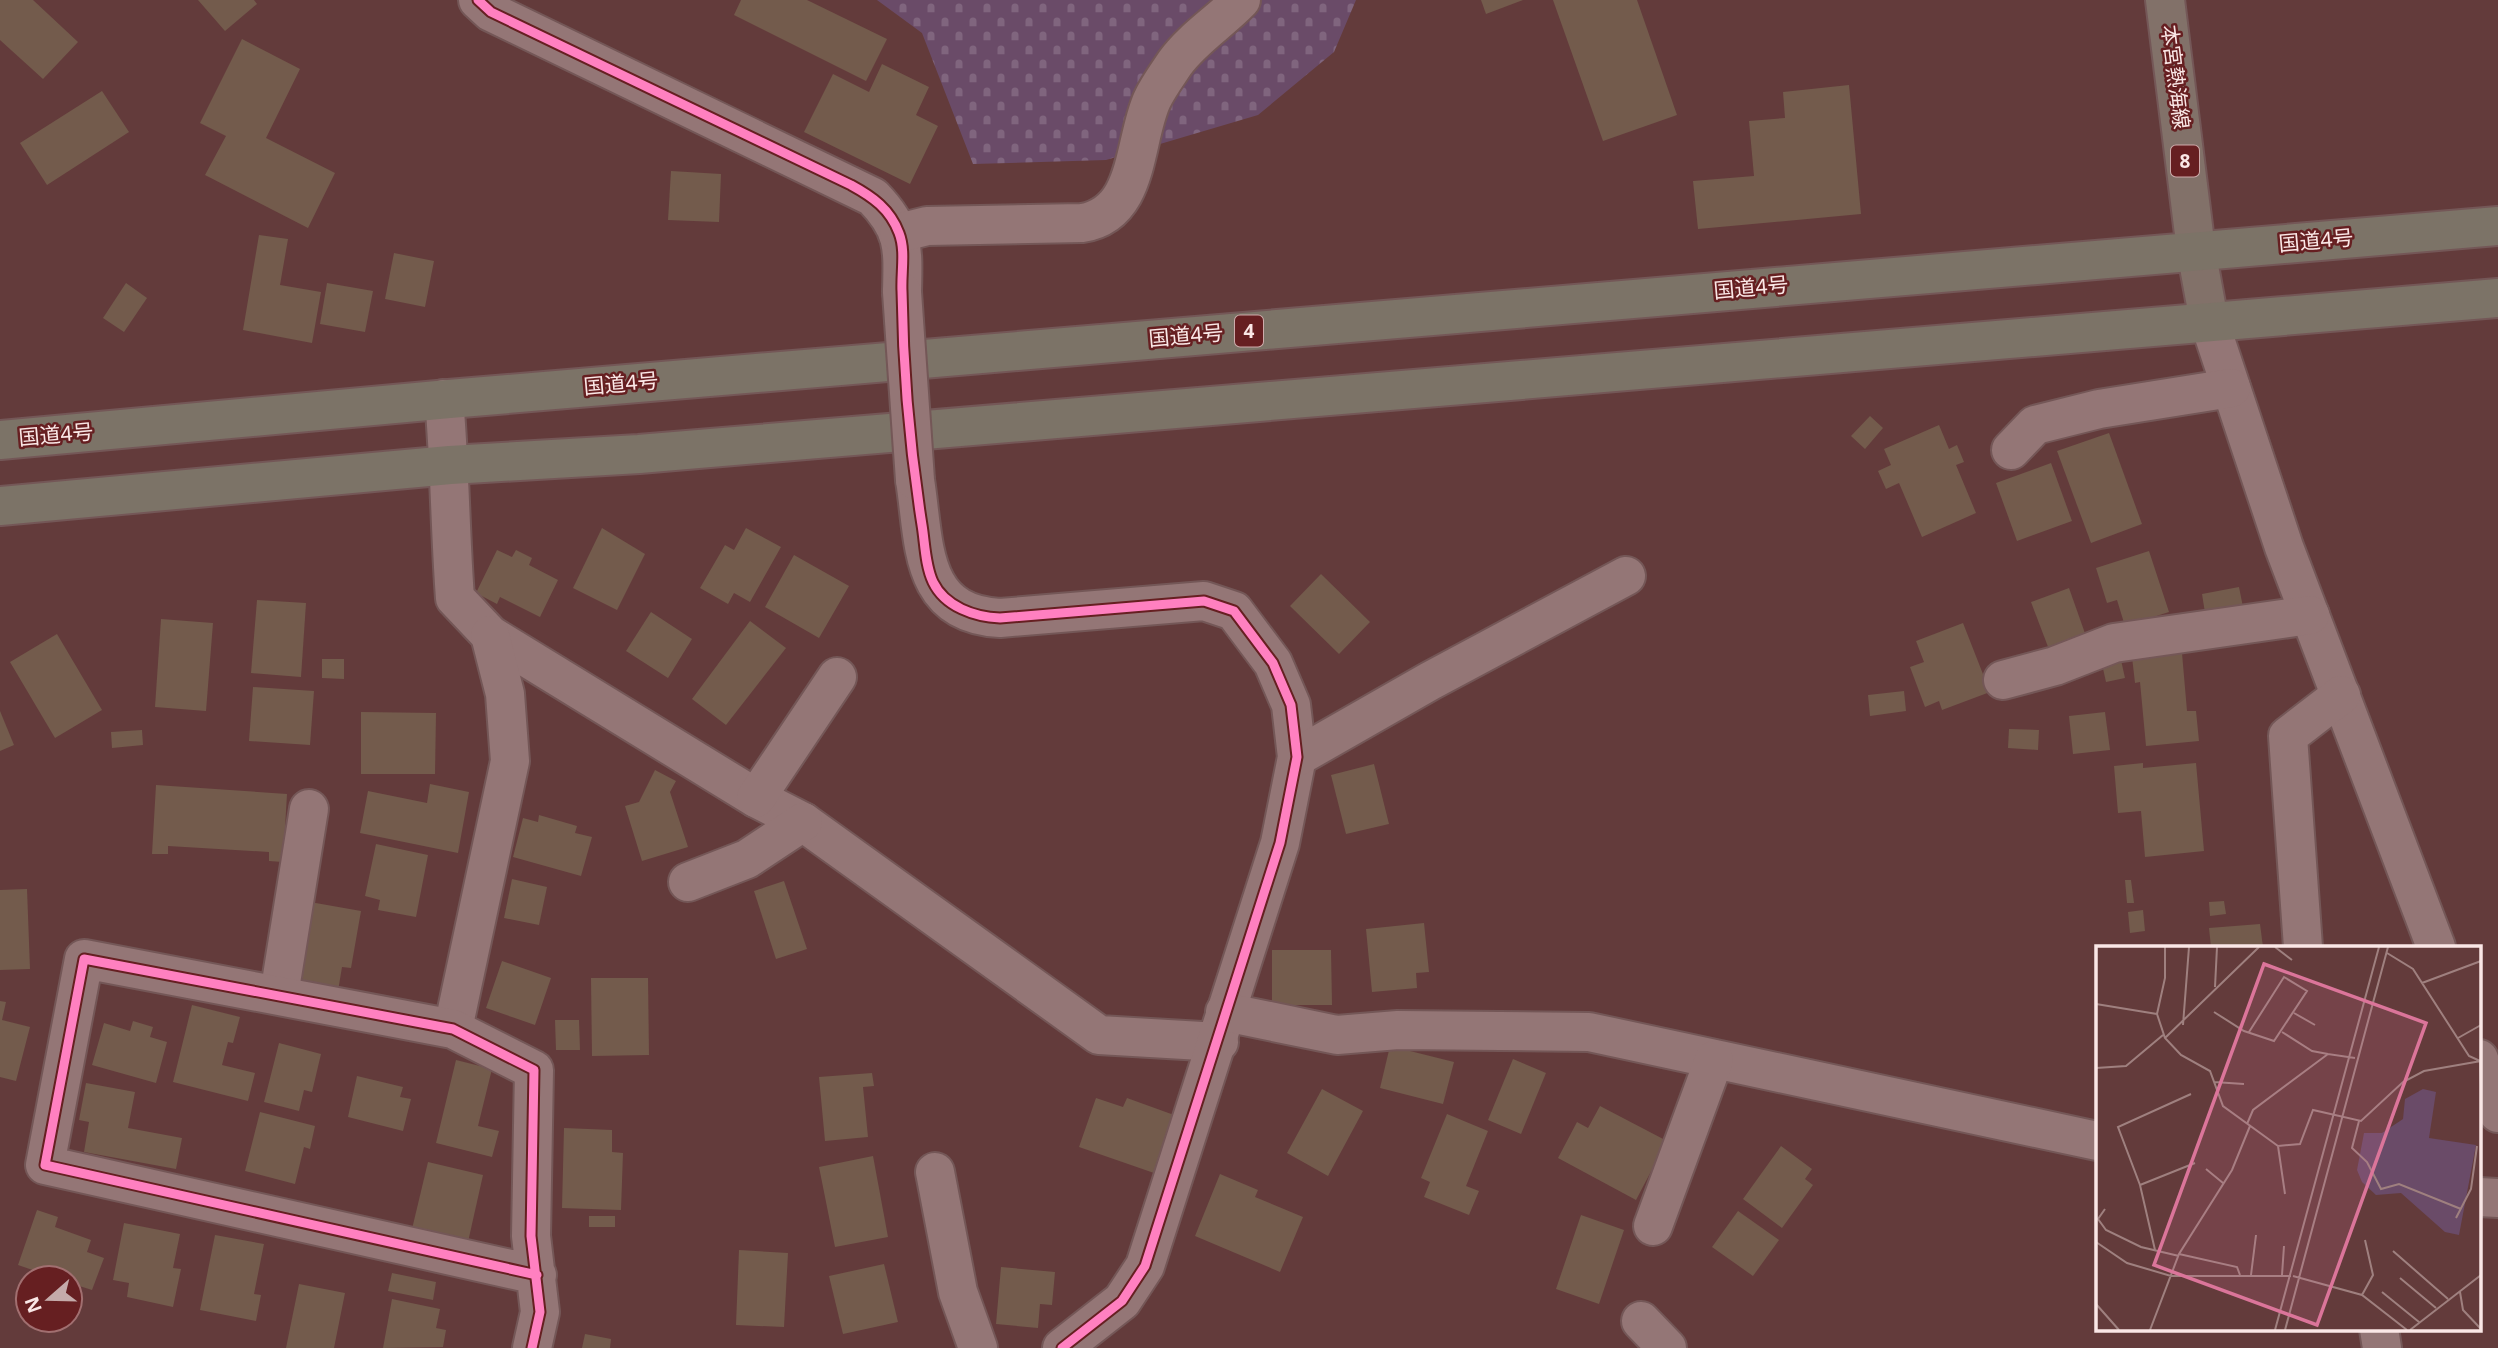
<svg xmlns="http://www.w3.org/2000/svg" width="2498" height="1348" font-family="'Noto Sans','Noto Sans JP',sans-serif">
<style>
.cemetery{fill:url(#cemetery-stones)}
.building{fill:#735b4c}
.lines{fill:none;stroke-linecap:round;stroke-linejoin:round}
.minor-casing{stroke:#745757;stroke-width:42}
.major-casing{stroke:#745757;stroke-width:42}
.highway-casing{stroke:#745757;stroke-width:42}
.minor{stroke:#947676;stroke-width:38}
.major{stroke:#827169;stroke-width:38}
.highway{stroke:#7c7367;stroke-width:38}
.minor-bridge-casing{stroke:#745757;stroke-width:42;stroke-linecap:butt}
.minor-bridge{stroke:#947676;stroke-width:38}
.cycleway-casing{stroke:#661f21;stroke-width:13}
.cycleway{stroke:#ff80c0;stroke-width:9}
.labels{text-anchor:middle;stroke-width:5;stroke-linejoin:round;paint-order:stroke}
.shield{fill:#661f21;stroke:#ceabab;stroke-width:2}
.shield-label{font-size:19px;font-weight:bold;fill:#fae7e6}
.street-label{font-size:21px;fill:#fae7e6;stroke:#661f21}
.inset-road{fill:none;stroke:#9f807f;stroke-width:2}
.view{fill:#db759a;fill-opacity:0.15;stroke:#db759a;stroke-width:3.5}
.inset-edge{fill:none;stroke:#fae7e6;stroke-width:3.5}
</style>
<defs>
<pattern id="cemetery-stones" width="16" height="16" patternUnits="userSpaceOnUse" patternTransform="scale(1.75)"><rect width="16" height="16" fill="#6a4b68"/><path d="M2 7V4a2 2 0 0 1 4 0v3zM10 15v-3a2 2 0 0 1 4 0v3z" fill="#80657e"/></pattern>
</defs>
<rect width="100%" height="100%" fill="#633b3b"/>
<polygon class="cemetery" points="877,0 1356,0 1334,52 1258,115 1106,160 973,164 922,33"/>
<g class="building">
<polygon points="0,0 33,0 78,42 43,79 0,40"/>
<polygon points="198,0 254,0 257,4 225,31"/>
<polygon points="741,0 807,0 887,39 866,81 734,15"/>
<polygon points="1481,0 1523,0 1486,14"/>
<polygon points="1553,0 1637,0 1677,115 1603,141"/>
<polygon points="242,39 300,69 266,138 335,173 308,228 205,175 226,136 200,123"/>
<polygon points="882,64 929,87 916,115 938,126 910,184 804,132 833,74 869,92"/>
<polygon points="1849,85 1861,214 1698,229 1693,181 1754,176 1749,121 1785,118 1783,92"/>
<polygon points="102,91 129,132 47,185 20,143"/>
<polygon points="671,171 721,174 719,222 668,220"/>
<polygon points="259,235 288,239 280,285 321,292 312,343 243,330"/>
<polygon points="394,253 434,261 425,307 385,299"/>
<polygon points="126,283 147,298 124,332 103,318"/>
<polygon points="327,283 373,291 365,332 320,324"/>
<polygon points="1870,416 1883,428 1865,449 1851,436"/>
<polygon points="1939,425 1949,449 1957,445 1964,462 1956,465 1976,513 1922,537 1899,483 1886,489 1878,471 1891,465 1884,449"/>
<polygon points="2109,433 2142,524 2091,543 2057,451"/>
<polygon points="2051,463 2072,521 2017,541 1996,483"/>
<polygon points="602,528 645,554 617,610 573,588"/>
<polygon points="746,528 781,547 750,602 734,593 728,604 700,588 725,545 734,550"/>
<polygon points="497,550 512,557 516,550 532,558 529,565 558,580 540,617 500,597 497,604 476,593"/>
<polygon points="2149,551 2169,612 2125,626 2117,600 2107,603 2096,568"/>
<polygon points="794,555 849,586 819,638 765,607"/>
<polygon points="1321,574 1370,622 1339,654 1290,606"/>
<polygon points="2239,587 2244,612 2206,619 2202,594"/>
<polygon points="2069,588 2087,639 2050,652 2031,602"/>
<polygon points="257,600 306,603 301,677 251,673"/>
<polygon points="651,612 692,639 668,678 626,651"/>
<polygon points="161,619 213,623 206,711 155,707"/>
<polygon points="750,621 786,648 726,725 692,699"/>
<polygon points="1963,623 1990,692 1942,710 1939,701 1925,707 1910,667 1924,662 1916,641"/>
<polygon points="57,634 102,710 55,738 10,662"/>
<polygon points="2182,653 2187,711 2196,711 2199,741 2146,746 2140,682 2135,683 2132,657"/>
<polygon points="322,659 344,659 344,679 322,678"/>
<polygon points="2121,660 2125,678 2106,682 2102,664"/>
<polygon points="253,687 314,691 310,745 249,741"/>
<polygon points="1904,691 1906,711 1870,716 1868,695"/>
<polygon points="0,711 14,745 0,751"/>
<polygon points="361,712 436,713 435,774 361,774"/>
<polygon points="2105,712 2110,750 2073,754 2069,716"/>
<polygon points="2009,729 2039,730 2038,750 2008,748"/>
<polygon points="142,730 143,745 112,748 111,732"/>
<polygon points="2143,763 2143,768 2196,763 2204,851 2145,857 2141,811 2118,813 2114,766"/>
<polygon points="1374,764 1389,824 1346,834 1331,775"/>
<polygon points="655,770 676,781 670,792 688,847 642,861 625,806 639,802"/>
<polygon points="430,784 469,792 458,853 360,833 368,791 427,803"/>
<polygon points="156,785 287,794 283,862 269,861 269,852 168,846 168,854 152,854"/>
<polygon points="539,815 577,826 575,833 592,837 581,876 513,857 523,818 538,822"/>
<polygon points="376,844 428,855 416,917 378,910 380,900 365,896"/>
<polygon points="512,879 547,887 539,925 504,918"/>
<polygon points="2125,880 2131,880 2134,903 2127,903"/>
<polygon points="784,881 807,949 776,959 754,891"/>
<polygon points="27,889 30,969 0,970 0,890"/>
<polygon points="2224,901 2226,914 2210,916 2209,902"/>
<polygon points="310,902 361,911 351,968 342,967 338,991 296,983"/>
<polygon points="2143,910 2145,931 2130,933 2128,912"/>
<polygon points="1424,923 1429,972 1416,973 1417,988 1372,992 1366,929"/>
<polygon points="2260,924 2263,947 2211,947 2209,928"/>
<polygon points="1272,950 1331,950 1332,1005 1272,1005"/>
<polygon points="502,961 551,978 535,1025 486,1008"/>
<polygon points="591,978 648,978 649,1055 592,1056"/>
<polygon points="0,1001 6,1002 2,1020 30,1027 16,1081 0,1077"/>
<polygon points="192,1005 240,1017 233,1043 228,1042 222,1065 255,1073 248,1101 173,1082"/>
<polygon points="555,1020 579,1020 580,1050 556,1050"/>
<polygon points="133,1021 153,1027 150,1037 167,1042 156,1083 92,1065 104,1023 130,1031"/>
<polygon points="279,1043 321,1054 312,1092 304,1090 299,1111 264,1102"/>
<polygon points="1390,1046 1454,1062 1443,1104 1380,1088"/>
<polygon points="1513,1059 1546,1073 1521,1134 1488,1120"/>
<polygon points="456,1060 492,1069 478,1126 499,1131 492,1157 436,1143"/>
<polygon points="872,1073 874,1086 863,1087 868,1137 825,1141 819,1077"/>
<polygon points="357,1076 403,1087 400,1097 411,1099 403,1131 348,1117"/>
<polygon points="86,1083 135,1092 128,1128 182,1138 176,1169 84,1152 89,1122 79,1120"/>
<polygon points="1322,1089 1363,1111 1328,1176 1287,1153"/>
<polygon points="1096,1098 1123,1107 1127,1098 1174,1115 1154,1173 1079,1147"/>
<polygon points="1600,1106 1667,1141 1636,1200 1558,1158 1577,1122 1588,1128"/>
<polygon points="260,1112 315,1126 310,1149 304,1147 295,1184 245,1171"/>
<polygon points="1447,1114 1488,1131 1466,1186 1479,1191 1469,1215 1424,1197 1430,1182 1421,1178"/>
<polygon points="564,1128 612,1130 612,1152 623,1153 621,1210 562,1208"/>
<polygon points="1781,1146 1812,1169 1805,1179 1813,1185 1782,1228 1743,1199"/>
<polygon points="873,1156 888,1237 835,1247 819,1167"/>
<polygon points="428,1162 483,1175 468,1242 412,1229"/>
<polygon points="1220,1174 1258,1190 1255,1197 1303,1217 1280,1272 1195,1236"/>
<polygon points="37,1210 58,1217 55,1227 91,1240 87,1252 104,1258 92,1290 70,1283 70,1278 56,1278 18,1265"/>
<polygon points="1738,1211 1779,1240 1753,1276 1712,1247"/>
<polygon points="1581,1215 1624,1230 1599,1304 1556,1289"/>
<rect x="589" y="1216" width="26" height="11"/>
<polygon points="124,1223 180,1234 173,1268 181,1269 173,1307 127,1297 129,1283 113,1280"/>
<polygon points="215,1235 264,1244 254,1294 261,1295 256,1321 200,1310"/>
<polygon points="739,1250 788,1253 784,1327 736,1325"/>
<polygon points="884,1264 898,1322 843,1334 829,1276"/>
<polygon points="1001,1267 1055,1272 1052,1305 1040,1304 1038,1328 996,1324"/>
<polygon points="392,1273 436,1282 433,1300 388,1291"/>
<polygon points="299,1284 345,1293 334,1348 286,1348"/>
<polygon points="392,1299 440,1309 436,1328 446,1330 443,1347 383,1348"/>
<polygon points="585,1334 611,1339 610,1348 582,1348"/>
</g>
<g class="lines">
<defs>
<g id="minor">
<path d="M478 0 491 12 873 197C905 230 903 248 902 292"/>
<path d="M899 233 927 226 1082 223C1140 214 1133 142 1152 100 1158 87 1167 75 1175 63 1192 39 1221 21 1241 0"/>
<polyline points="2209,321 2284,547 2436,947"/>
<path d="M444 399C450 465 450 532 455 598L490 635 756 798 803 822 1099 1035 1219 1042"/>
<polyline points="2011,450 2035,425 2099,409 2231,388"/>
<path d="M915 480C925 542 918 614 1000 618L1204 601 1234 611 1273 663 1291 705 1297 757 1280 843 1145 1266 1122 1301 1062 1348"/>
<polyline points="2003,680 2055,666 2114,643 2310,615"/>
<polyline points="1297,757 1430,681 1626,576"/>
<polyline points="756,798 837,677"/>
<polyline points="688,882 747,859 803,822"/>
<polyline points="2303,947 2288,736 2341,695"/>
<polyline points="279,995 309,809"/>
<polyline points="1225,1012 1337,1035 1398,1030 1589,1032 2097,1141"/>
<polyline points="453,1029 510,761 505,694 490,635"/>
<polyline points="2479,1059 2498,1113"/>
<polyline points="935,1172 958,1292 978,1348"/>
<polyline points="2479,1197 2498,1198"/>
<polyline points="1653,1226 1714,1060"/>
<polyline points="1641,1321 1667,1348"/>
<polyline points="2379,1329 2382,1348"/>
<polyline points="532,1348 540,1312 531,1236 534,1070 453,1029 84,959 45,1165 537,1275"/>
</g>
<polyline id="major" points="2165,0 2196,250 2209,321"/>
<g id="highway">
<polyline points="0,440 449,399 2498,226"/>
<polyline points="0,506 450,465 639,454 2498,298"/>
</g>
</defs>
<use href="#minor" class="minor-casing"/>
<use href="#major" class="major-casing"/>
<use href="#highway" class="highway-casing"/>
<use href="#minor" class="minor"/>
<use href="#major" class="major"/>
<use href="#highway" class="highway"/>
<defs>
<polyline id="minor-bridge" points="902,292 915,480"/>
</defs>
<use href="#minor-bridge" class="minor-bridge-casing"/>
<use href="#minor-bridge" class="minor-bridge"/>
<defs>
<g id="cycleway">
<path d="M478 0 491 12 851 185C873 197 890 209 899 233 906 251 901 272 902 291 903 368 910 449 922 525 925 543 925 565 933 582 945 607 975 617 1000 618L1204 601 1234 611 1273 663 1291 705 1297 757 1280 843 1145 1266 1122 1301 1062 1348"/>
<polyline points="532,1348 540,1312 531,1236 534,1070 453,1029 84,959 45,1165 537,1275"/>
</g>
</defs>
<use href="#cycleway" class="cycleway-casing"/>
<use href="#cycleway" class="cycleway"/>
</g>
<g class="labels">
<g class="shield">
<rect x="2171" y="145.5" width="28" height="31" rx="5"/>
<rect x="1235" y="315.5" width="28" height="31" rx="5"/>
</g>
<g class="shield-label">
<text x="2185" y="168">8</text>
<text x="1249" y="338">4</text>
</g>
<g class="street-label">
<text transform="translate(2175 77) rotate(83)" y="7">本宮熱海線</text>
<text transform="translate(2316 241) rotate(-5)" y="7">国道4号</text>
<text transform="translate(1751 288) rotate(-5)" y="7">国道4号</text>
<text transform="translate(1186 336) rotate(-5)" y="7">国道4号</text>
<text transform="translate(621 384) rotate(-5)" y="7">国道4号</text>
<text transform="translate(56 435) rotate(-5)" y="7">国道4号</text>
</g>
</g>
<g transform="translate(2096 946)">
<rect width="385" height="385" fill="#633b3b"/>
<path d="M327 143 340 146 333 192 380 199 363 289 349 286 305 247 280 249 266 236 261 224 268 187H286L307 173 309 153Z" fill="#6a4b68"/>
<path class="inset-road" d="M69 1V32L61 68 69 92 85 109 114 125 127 160 182 200 204 198 217 164 265 175 307 136 328 125 385 115M179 1 196 14M291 7 317 23 373 110 384 115 385 140M326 37 385 15M119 41 121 1M0 58 61 68M118 66 148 85 178 95 211 45 188 31 153 86M198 67 219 79M87 79 93 1M186 86 216 105 232 108M69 92 163 1M362 92 385 79M0 122 30 120 67 89M118 136 148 138M263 175 256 202 271 216 285 243 303 238 365 263M151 178 157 164 232 108 259 112M182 200 189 248M110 223 127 237M44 239 99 217M9 263 2 273 10 284 45 301 83 310M360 272 375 243 381 200M0 296 31 317 75 330H195M59 304 44 239 22 181 95 148M297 305 352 353M83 308 141 321 144 329M155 329 160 289M186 329 188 300M197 330 266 349 311 384M304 332 340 362M286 346 323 376M364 346 367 364 385 383M266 349 277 329 269 294M0 358 23 384M54 384 83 308 136 224 154 180M179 384 283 1M189 384 292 1M314 384 385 329"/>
<path class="view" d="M168 18 330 77 221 379 58 319Z"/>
<rect width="385" height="385" class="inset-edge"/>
</g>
<g transform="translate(49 1299) rotate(250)"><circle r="33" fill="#661f21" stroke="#a16f70" stroke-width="2"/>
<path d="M0-5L12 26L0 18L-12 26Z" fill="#c5abaa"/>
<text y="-10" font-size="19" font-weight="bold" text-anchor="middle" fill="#fae7e6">N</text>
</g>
</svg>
